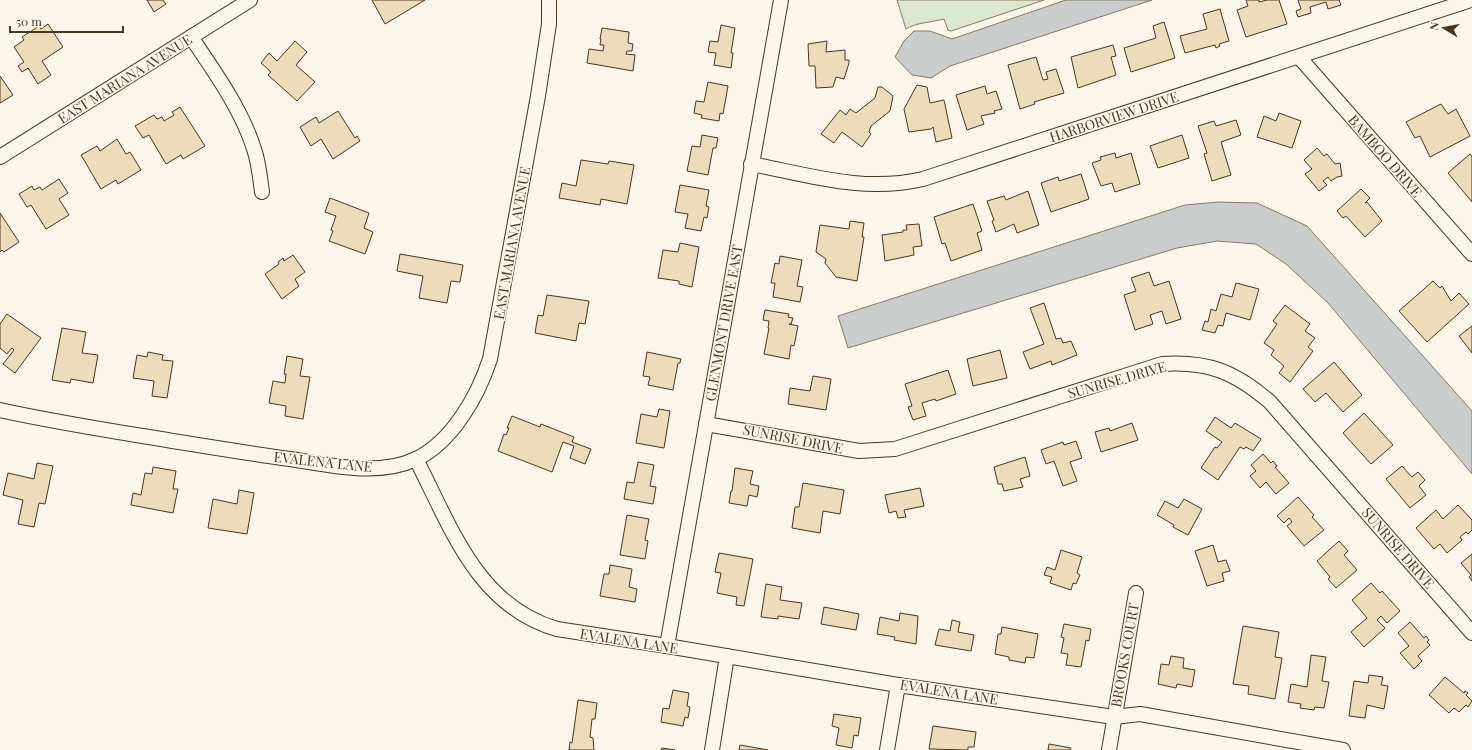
<svg xmlns="http://www.w3.org/2000/svg" width="1472" height="750" font-family="'Playfair Display',serif">
<style>
.green{fill:#dce7d0;stroke:#887966}
.water{fill:#c9cecd;stroke:#887966}
.building{fill:#ecdcbc;stroke:#4a3520}
.lines{fill:none;stroke-linecap:round;stroke-linejoin:round}
.minor-casing{stroke:#4a3520;stroke-width:16}
.minor{stroke:#fbf6e9;stroke-width:14}
.labels{text-anchor:middle;stroke-width:3;stroke-linejoin:round;paint-order:stroke}
.street-label{font-size:14px;fill:#4a3520;stroke:#fbf6e9}
</style>
<rect width="100%" height="100%" fill="#fbf6e9"/>
<path class="green" d="M897 0H1044L951 31 948 30 944 19C933 22 914 23 906 29Z"/>
<g class="water">
<polygon points="1066,0 1152,0 950,66 931,78 912,75 895,57 904,41 914,31 930,31 952,39"/>
<polygon points="1219,202 1257,203 1307,226 1472,411 1472,474 1328,303 1286,264 1256,244 1217,241 1177,248 848,348 838,316 1185,205"/>
</g>
<g class="building">
<polygon points="147,0 163,0 166,4 154,12"/>
<polygon points="372,0 425,0 385,24"/>
<polygon points="1246,0 1259,0 1259,2 1267,0 1279,0 1287,24 1246,37 1237,10 1248,6"/>
<polygon points="1298,0 1339,0 1341,5 1328,9 1326,2 1310,7 1311,13 1298,17 1296,11 1301,9"/>
<polygon points="1220,9 1229,41 1219,44 1220,46 1216,48 1215,45 1185,53 1180,36 1207,29 1203,14"/>
<polygon points="1164,22 1175,58 1131,72 1124,48 1156,38 1153,26"/>
<polygon points="48,24 63,47 42,61 51,75 38,84 28,68 22,72 18,66 24,62 14,47 24,40 22,37 39,26 41,29"/>
<polygon points="721,25 735,28 731,53 733,53 731,68 714,65 716,53 708,52 710,41 718,42"/>
<polygon points="602,28 629,32 628,43 633,44 632,51 627,51 626,54 635,55 633,71 587,63 589,49 603,51 604,45 600,45 601,39 600,39"/>
<polygon points="295,41 307,52 296,65 315,82 297,101 268,75 271,72 261,63 269,53 277,61"/>
<polygon points="827,41 826,52 845,50 845,60 849,60 849,63 844,79 836,77 833,87 816,88 815,66 809,66 808,44"/>
<polygon points="1113,45 1116,56 1111,57 1116,75 1078,88 1071,57"/>
<polygon points="1036,57 1043,80 1048,79 1046,72 1056,69 1064,93 1034,102 1035,104 1020,109 1008,65"/>
<polygon points="0,76 13,95 0,103"/>
<polygon points="708,82 728,86 723,114 720,113 719,121 701,118 702,115 694,113 696,101 704,102"/>
<polygon points="917,85 927,87 930,103 944,100 952,138 936,142 933,127 931,129 909,132 904,109"/>
<polygon points="985,86 987,94 996,91 1002,109 994,111 995,113 981,116 984,124 967,130 956,95"/>
<polygon points="878,87 882,87 893,96 890,111 871,126 869,132 871,134 862,147 842,132 834,143 821,134 840,110 846,115 850,109 856,113 875,98"/>
<polygon points="1441,104 1448,114 1456,109 1470,136 1430,157 1420,136 1415,138 1406,122"/>
<polygon points="180,107 205,146 183,159 181,155 166,164 149,135 143,138 135,126 154,115 157,119 162,117 164,121 174,115 172,112"/>
<polygon points="338,111 355,138 357,136 360,141 333,159 321,139 311,146 300,127 316,117 319,123"/>
<polygon points="1279,113 1301,121 1292,148 1257,137 1264,116 1276,121"/>
<polygon points="1236,120 1241,135 1221,142 1231,175 1212,181 1204,154 1207,153 1198,126 1214,121 1216,126"/>
<polygon points="702,135 718,138 716,148 713,148 708,175 687,171 692,146 700,147"/>
<polygon points="1182,135 1189,158 1158,168 1150,146"/>
<polygon points="117,139 126,154 130,152 141,170 118,184 116,180 101,189 81,155 97,146 100,151"/>
<polygon points="1317,148 1324,156 1327,154 1335,164 1340,163 1342,176 1337,177 1331,181 1328,177 1323,181 1327,185 1319,191 1305,174 1312,169 1304,160"/>
<polygon points="1115,153 1116,158 1131,153 1140,184 1115,192 1112,183 1101,186 1092,163 1101,160 1100,157"/>
<polygon points="1470,154 1472,157 1472,202 1448,173"/>
<polygon points="581,160 608,164 609,161 634,165 627,204 601,199 600,205 559,198 562,183 576,186"/>
<polygon points="1081,174 1089,199 1051,212 1041,183 1058,177 1059,181"/>
<polygon points="59,179 68,193 59,199 69,215 46,229 31,205 27,207 19,194 32,186 34,190 40,187 42,190"/>
<polygon points="680,185 709,190 706,206 709,207 707,218 704,217 701,231 685,228 688,214 675,212"/>
<polygon points="1361,189 1370,198 1365,203 1367,202 1382,221 1365,237 1346,216 1343,218 1337,211"/>
<polygon points="1028,191 1039,225 1017,233 1014,224 996,232 992,221 994,220 987,201 1004,196 1006,200"/>
<polygon points="330,198 369,213 364,228 373,232 365,254 329,241 333,231 331,230 336,216 325,212"/>
<polygon points="973,204 982,231 977,233 982,250 951,261 945,243 942,244 934,217"/>
<polygon points="0,213 19,242 4,252 2,250 0,252"/>
<polygon points="850,221 864,223 862,237 864,237 857,281 836,277 825,263 826,259 816,252 820,225 849,229"/>
<polygon points="919,224 922,246 913,247 914,255 885,261 882,235 903,232 903,230 907,230 906,225"/>
<polygon points="680,243 699,247 692,287 679,284 679,281 658,278 663,250 678,252"/>
<polygon points="400,254 463,265 460,282 451,281 447,303 419,298 423,276 397,271"/>
<polygon points="293,255 305,272 295,279 299,286 282,299 265,274 279,264 278,262 283,258 284,261"/>
<polygon points="780,256 802,260 797,286 803,287 800,302 773,297 775,283 771,283 775,263 779,264"/>
<polygon points="1149,272 1154,286 1169,281 1181,319 1166,324 1162,311 1150,315 1153,324 1135,330 1124,295 1136,291 1131,278"/>
<polygon points="1433,281 1440,288 1442,286 1451,301 1459,293 1469,304 1427,342 1399,311"/>
<polygon points="1236,283 1259,289 1250,320 1226,313 1223,326 1218,325 1215,333 1202,330 1205,321 1208,322 1211,309 1216,311 1221,294 1232,297"/>
<polygon points="547,295 589,301 585,324 579,323 576,341 535,333 538,315 543,316"/>
<polygon points="1044,303 1056,339 1061,338 1063,343 1071,341 1077,355 1052,365 1051,361 1030,369 1023,352 1044,344 1030,308"/>
<polygon points="1285,305 1310,324 1305,331 1315,338 1308,347 1313,351 1290,382 1279,373 1284,366 1271,355 1274,350 1264,343 1277,324 1273,321"/>
<polygon points="765,310 789,314 788,317 793,318 791,324 789,324 798,326 794,346 791,345 789,359 764,354 769,328 768,328 769,321 763,320"/>
<polygon points="7,314 41,338 15,373 3,364 14,350 12,348 7,354 0,348 0,324"/>
<polygon points="1472,326 1472,353 1459,336"/>
<polygon points="62,328 86,332 82,353 98,355 93,383 71,379 70,383 52,380"/>
<polygon points="1000,350 1007,378 973,386 967,359"/>
<polygon points="148,352 163,355 162,360 173,361 167,398 152,396 154,381 133,378 137,355 147,357"/>
<polygon points="647,352 681,359 680,363 678,363 673,390 648,385 650,377 643,376"/>
<polygon points="287,356 303,359 300,376 310,377 303,419 285,416 286,406 269,403 273,381 285,383 286,374 284,374"/>
<polygon points="1334,362 1362,395 1343,412 1326,393 1315,402 1303,389"/>
<polygon points="948,370 956,394 936,401 935,399 922,403 926,416 913,420 908,407 912,406 905,384"/>
<polygon points="813,376 831,379 826,410 788,404 790,388 810,391"/>
<polygon points="659,409 670,411 664,448 636,443 641,414 657,417"/>
<polygon points="1364,413 1393,445 1371,464 1343,433"/>
<polygon points="512,416 540,427 541,424 574,437 572,442 591,449 585,464 570,458 574,446 563,442 552,472 498,451 504,434 506,435 509,428 507,428"/>
<polygon points="1215,417 1231,428 1235,423 1261,439 1253,451 1246,447 1244,449 1240,447 1218,480 1201,468 1215,447 1217,448 1222,442 1206,431"/>
<polygon points="1132,423 1138,440 1101,452 1095,432 1109,428 1110,431"/>
<polygon points="1076,441 1082,458 1070,462 1077,481 1063,486 1054,461 1046,464 1041,450 1063,442 1064,445"/>
<polygon points="1263,454 1271,463 1273,461 1277,466 1275,467 1289,483 1276,494 1266,482 1260,488 1250,476 1256,471 1251,465"/>
<polygon points="1025,457 1030,476 1020,479 1023,487 1004,491 1002,484 998,484 994,467"/>
<polygon points="638,462 654,465 650,486 656,487 653,504 624,499 627,482 634,483"/>
<polygon points="37,463 53,466 45,504 39,503 34,527 18,524 23,500 3,495 8,473 34,479"/>
<polygon points="1402,466 1412,477 1418,472 1425,480 1419,486 1426,495 1410,508 1386,479"/>
<polygon points="153,467 176,471 173,489 178,489 173,513 131,505 133,493 141,495 145,473 152,474"/>
<polygon points="735,468 753,471 750,484 759,486 757,497 749,495 747,506 729,503 731,491 732,491"/>
<polygon points="803,483 844,490 840,514 823,511 820,533 792,528 795,507 799,507"/>
<polygon points="920,488 924,506 904,510 906,517 898,518 896,511 889,513 885,495"/>
<polygon points="239,490 254,493 247,534 208,528 213,499 237,504"/>
<polygon points="1298,497 1314,515 1312,517 1324,530 1304,546 1287,526 1292,522 1289,518 1284,523 1277,516"/>
<polygon points="1184,499 1202,509 1188,535 1173,527 1174,525 1157,515 1165,501 1178,508"/>
<polygon points="1458,505 1472,520 1472,530 1468,534 1466,532 1460,537 1462,540 1447,553 1440,544 1434,549 1416,528 1436,510 1443,519"/>
<polygon points="627,515 649,519 645,540 648,541 645,559 620,555"/>
<polygon points="1339,541 1348,551 1344,555 1357,570 1336,588 1328,579 1330,577 1317,561"/>
<polygon points="1213,545 1218,562 1226,560 1230,571 1222,573 1224,581 1207,586 1195,551"/>
<polygon points="1061,550 1082,557 1077,573 1080,575 1076,584 1073,583 1071,590 1050,583 1052,577 1044,575 1047,567 1055,570"/>
<polygon points="719,553 753,559 744,606 736,605 737,597 717,593 721,573 715,572"/>
<polygon points="1472,554 1472,581 1469,577 1471,575 1461,563"/>
<polygon points="610,565 632,569 629,587 637,589 635,602 600,596 604,574 609,574"/>
<polygon points="1371,583 1380,593 1382,591 1400,611 1387,623 1381,616 1377,620 1385,628 1364,647 1351,632 1367,618 1352,600"/>
<polygon points="766,584 782,587 780,600 802,603 799,619 778,616 778,619 761,617"/>
<polygon points="824,607 859,614 856,630 821,624"/>
<polygon points="900,613 918,616 916,644 894,640 895,637 877,634 880,617 899,621"/>
<polygon points="952,620 960,622 958,632 974,635 971,651 935,645 939,629 950,631"/>
<polygon points="1410,622 1424,638 1426,636 1429,640 1427,642 1430,645 1418,656 1422,661 1414,669 1400,653 1409,646 1398,633"/>
<polygon points="1064,624 1091,629 1089,641 1086,640 1081,667 1066,665 1068,654 1061,653 1064,638 1061,637"/>
<polygon points="1243,626 1279,632 1275,657 1282,658 1275,699 1248,694 1249,686 1233,684"/>
<polygon points="1002,627 1038,634 1034,658 1026,657 1025,663 1009,660 1009,657 995,654 998,634 1001,634"/>
<polygon points="1311,655 1326,657 1322,681 1329,682 1324,708 1315,707 1314,710 1300,708 1301,704 1288,702 1291,684 1307,687"/>
<polygon points="1171,656 1184,658 1183,668 1195,670 1192,687 1177,684 1176,688 1158,684 1161,664 1169,665"/>
<polygon points="1369,675 1383,677 1381,685 1388,686 1384,709 1367,705 1365,718 1349,716 1354,681 1368,683"/>
<polygon points="1445,677 1464,693 1465,691 1468,693 1466,695 1472,701 1468,707 1466,705 1459,712 1454,708 1449,713 1429,695"/>
<polygon points="673,690 689,693 687,706 690,707 688,718 685,717 683,726 661,722 663,708 669,709"/>
<polygon points="578,700 597,703 595,719 592,719 590,737 593,738 594,750 569,750 570,742 572,743"/>
<polygon points="834,714 861,718 858,736 854,735 852,748 836,745 839,728 832,726"/>
<polygon points="933,726 976,732 974,747 968,747 968,750 929,749"/>
<polygon points="1049,744 1071,748 1070,750 1048,750"/>
<polygon points="740,745 768,750 739,750"/>
<polygon points="662,748 675,750 661,750"/>
</g>
<g class="lines">
<defs>
<g id="minor">
<path d="M191 37C214 71 242 110 254 149 259 163 260 178 262 192"/>
<polyline points="1299,57 1472,254"/>
<polyline points="0,157 250,0"/>
<path d="M751 164C809 175 864 193 923 179L1471 0"/>
<path d="M0 410C59 423 119 432 179 442 216 448 253 454 290 459 329 465 378 477 416 459 452 442 478 396 490 359L538 96 549 24V0"/>
<path d="M706 424 859 451 895 449 1162 364C1209 361 1235 372 1270 402L1472 633"/>
<path d="M416 459C451 527 477 606 557 629L667 646 898 685 1114 717 1140 714 1343 750"/>
<polyline points="667,646 781,0"/>
<polyline points="712,750 727,656"/>
<polyline points="887,750 898,685"/>
<polyline points="1109,750 1136,593"/>
</g>
</defs>
<use href="#minor" class="minor-casing"/>
<use href="#minor" class="minor"/>
</g>
<g class="labels">
<g class="street-label">
<text transform="translate(125 79) rotate(-32)" y="5">EAST MARIANA AVENUE</text>
<text transform="translate(1114 117) rotate(-18)" y="5">HARBORVIEW DRIVE</text>
<text transform="translate(1385 156) rotate(49)" y="5">BAMBOO DRIVE</text>
<text transform="translate(512 243) rotate(-80)" y="5">EAST MARIANA AVENUE</text>
<text transform="translate(724 323) rotate(-80)" y="5">GLENMONT DRIVE EAST</text>
<text transform="translate(1117 380) rotate(-16)" y="5">SUNRISE DRIVE</text>
<text transform="translate(793 439) rotate(11)" y="5">SUNRISE DRIVE</text>
<text transform="translate(323 462) rotate(6)" y="5">EVALENA LANE</text>
<text transform="translate(1398 548) rotate(49)" y="5">SUNRISE DRIVE</text>
<text transform="translate(629 641) rotate(9)" y="5">EVALENA LANE</text>
<text transform="translate(1125 655) rotate(-80)" y="5">BROOKS COURT</text>
<text transform="translate(949 692) rotate(9)" y="5">EVALENA LANE</text>
</g>
</g>
<g transform="translate(1444 28) rotate(280)" stroke="#fbf6e9" stroke-width="3" paint-order="stroke">
<path d="M0-3L7 15L0 10L-7 15Z" fill="#4a3520"/>
<text y="-6" font-size="11" font-weight="bold" text-anchor="middle" fill="#4a3520">N</text>
</g>
<path d="M10 26v6h113v-6" fill="none" stroke="#4a3520" stroke-width="2"/>
<text x="16" y="26" font-size="12" fill="#4a3520" stroke="#fbf6e9" stroke-width="3" paint-order="stroke">50 m</text>
</svg>
